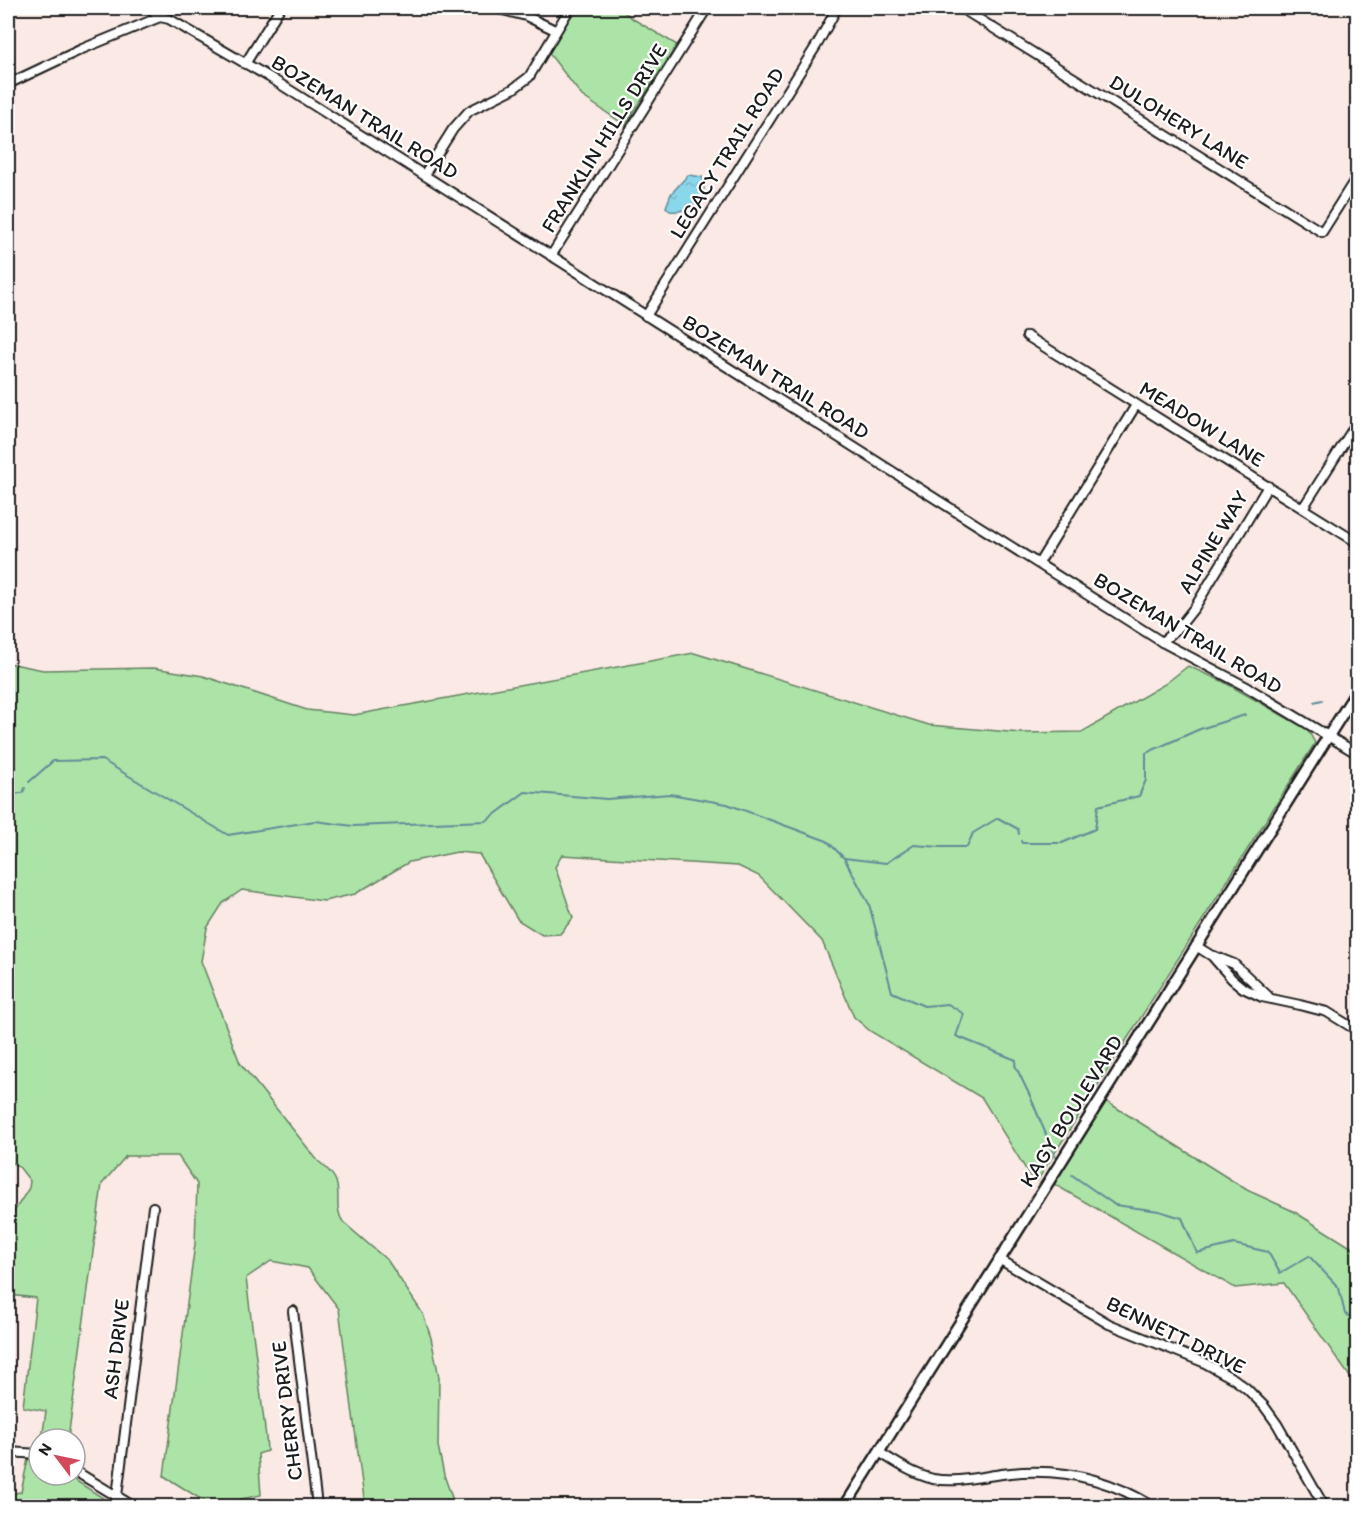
<svg xmlns="http://www.w3.org/2000/svg" width="1365" height="1514" font-family="Itim,sans-serif">
<style>
.park{fill:#ace4a7;stroke:#648062;stroke-width:1.5}
.water{fill:url(#water-ripples);stroke:#5e8c98;stroke-width:1.5}
.lines{fill:none;stroke-linecap:round;stroke-linejoin:round}
.stream{stroke:#5e8c98;stroke-width:2}
.minor-casing{stroke:#1c1c1c;stroke-width:12}
.major-casing{stroke:#1c1c1c;stroke-width:14}
.minor{stroke:#fff;stroke-width:8}
.major{stroke:#fff;stroke-width:9}
.labels{text-anchor:middle;stroke-width:4.5;stroke-linejoin:round;paint-order:stroke}
.street-label{font-size:21px;fill:#1c1c1c;stroke:#fff}
</style>
<defs>
<pattern id="water-ripples" width="26" height="14" patternUnits="userSpaceOnUse" patternTransform="scale(1.5)"><rect width="26" height="14" fill="#8ad6ea"/><path d="M2 4q2-2 4 0t4 0M15 11q2-2 4 0t4 0" fill="none" stroke="#76b7c8"/></pattern>
</defs>
<rect width="100%" height="100%" fill="#fae9e4"/>
<filter id="ink" filterUnits="userSpaceOnUse"><feTurbulence type="fractalNoise" baseFrequency=".0167" numOctaves="2"/><feDisplacementMap in="SourceGraphic" scale="12" xChannelSelector="R" yChannelSelector="G"/><feConvolveMatrix kernelMatrix="1 2 1 2 8 2 1 2 1" color-interpolation-filters="sRGB"/></filter>
<g filter="url(#ink)">
<g class="park">
<polygon points="576,8 619,8 633,19 677,45 625,125 582,96 548,52 567,18"/>
<path d="M694 653 929 725 1021 733 1082 732 1165 684 1188 666 1222 681 1308 730 1315 743 1037 1181 1030 1176 982 1098 870 1031 854 1017 822 941 759 876 738 866 562 855 555 867 573 918 560 934 542 935 518 920 479 854 457 852 409 862 355 894 324 901 242 890 223 903 207 928 201 961 240 1063 318 1161C324 1166 331 1171 335 1179 342 1193 333 1206 343 1222L388 1261 423 1314 431 1338 439 1377 438 1446 444 1475 455 1506H365L339 1309 308 1268 271 1261 246 1278 266 1437 267 1451 258 1454 261 1495 241 1499V1506H208L207 1503 164 1476 195 1244 197 1184 178 1156H126L102 1184 68 1439H42L46 1411 23 1407 36 1298 8 1295V1221L29 1188 30 1181 20 1168 8 1160V663L43 670 154 668 203 676 307 710 354 715Z"/>
<polygon points="1104,1100 1247,1190 1293,1211 1357,1251 1357,1387 1284,1283 1235,1288 1052,1183"/>
<polygon points="28,1459 39,1464 39,1475 67,1475 103,1498 101,1506 8,1506 8,1494 21,1492"/>
</g>
<path class="water" d="M688 175 702 177C710 199 690 213 670 211L666 207 671 194Z"/>
<g class="lines">
<g class="stream">
<polyline points="1314,702 1322,700"/>
<polyline points="29,782 53,761 102,760 228,835 315,821 353,826 486,821 525,792 607,799 670,794 727,804 827,841 844,858 869,904 892,992 924,1006 948,1004 964,1014 956,1036 1016,1060 1015,1065 1030,1096 1057,1161"/>
<polyline points="8,794 23,793 25,788"/>
<polyline points="1021,841 1022,843 1062,843 1095,829 1098,806 1139,796 1146,780 1146,753 1200,729 1245,715"/>
<polyline points="844,858 886,863 914,845 940,847 967,847 973,833 998,818 1018,829 1019,834"/>
<polyline points="1072,1175 1115,1205 1159,1211 1182,1218 1197,1253 1234,1244 1268,1252 1280,1273 1309,1256 1339,1288 1345,1314 1358,1321"/>
</g>
<defs>
<g id="minor">
<polyline points="150,8 160,17 169,19 269,77 1162,642 1245,686 1358,754"/>
<polyline points="495,8 526,16 555,30"/>
<polyline points="961,8 1322,232 1358,175"/>
<polyline points="160,17 165,8"/>
<polyline points="245,64 280,8"/>
<polyline points="8,84 82,49 160,17"/>
<polyline points="424,175 453,129 469,111 513,89 529,77 570,8"/>
<polyline points="551,256 707,8"/>
<polyline points="646,316 818,43 837,8"/>
<polyline points="1027,336 1358,543"/>
<polyline points="1303,508 1358,421"/>
<polyline points="1039,563 1136,405"/>
<polyline points="1162,642 1180,626 1195,607 1268,486"/>
<polyline points="1196,946 1212,956 1232,979 1243,988 1262,997 1300,1005 1327,1012 1358,1031"/>
<polyline points="1214,956 1234,964 1268,996"/>
<polyline points="999,1259 1109,1324 1203,1362 1234,1379 1246,1388 1264,1406 1277,1424 1324,1506"/>
<polyline points="293,1311 317,1506"/>
<polyline points="8,1452 39,1454"/>
<path d="M879 1452C896 1463 913 1474 933 1479 955 1483 979 1477 1002 1474 1055 1467 1106 1477 1152 1506"/>
<polyline points="75,1471 133,1506"/>
<polyline points="114,1506 117,1496 153,1207"/>
</g>
<polyline id="major" points="845,1506 1358,689"/>
</defs>
<use href="#minor" class="minor-casing"/>
<use href="#major" class="major-casing"/>
<use href="#minor" class="minor"/>
<use href="#major" class="major"/>
</g>
</g>
<g class="labels">
<g class="street-label">
<text transform="translate(365 117) rotate(32)" y="7">BOZEMAN TRAIL ROAD</text>
<text transform="translate(1179 122) rotate(32)" y="7">DULOHERY LANE</text>
<text transform="translate(604 138) rotate(-58)" y="7">FRANKLIN HILLS DRIVE</text>
<text transform="translate(727 153) rotate(-58)" y="7">LEGACY TRAIL ROAD</text>
<text transform="translate(776 377) rotate(32)" y="7">BOZEMAN TRAIL ROAD</text>
<text transform="translate(1202 424) rotate(32)" y="7">MEADOW LANE</text>
<text transform="translate(1213 542) rotate(-59)" y="7">ALPINE WAY</text>
<text transform="translate(1188 633) rotate(31)" y="7">BOZEMAN TRAIL ROAD</text>
<text transform="translate(1071 1111) rotate(-58)" y="7">KAGY BOULEVARD</text>
<text transform="translate(1176 1335) rotate(26)" y="7">BENNETT DRIVE</text>
<text transform="translate(116 1349) rotate(-83)" y="7">ASH DRIVE</text>
<text transform="translate(287 1411) rotate(-97)" y="7">CHERRY DRIVE</text>
</g>
</g>
<rect width="1365" height="1514" fill="none" stroke="#fff" stroke-width="30"/>
<rect x="15" y="15" width="1335" height="1484" fill="none" stroke="#1c1c1c" stroke-width="2" filter="url(#ink)"/>
<g transform="translate(57 1457) rotate(302)"><circle r="28" fill="#ffffff" stroke="#a4a4a4" stroke-width="1.5"/>
<path d="M0-4.5L10 22L0 15L-10 22Z" fill="#d1495b"/>
<text y="-9" font-size="16" font-weight="bold" text-anchor="middle" fill="#1c1c1c">N</text>
</g>
</svg>
